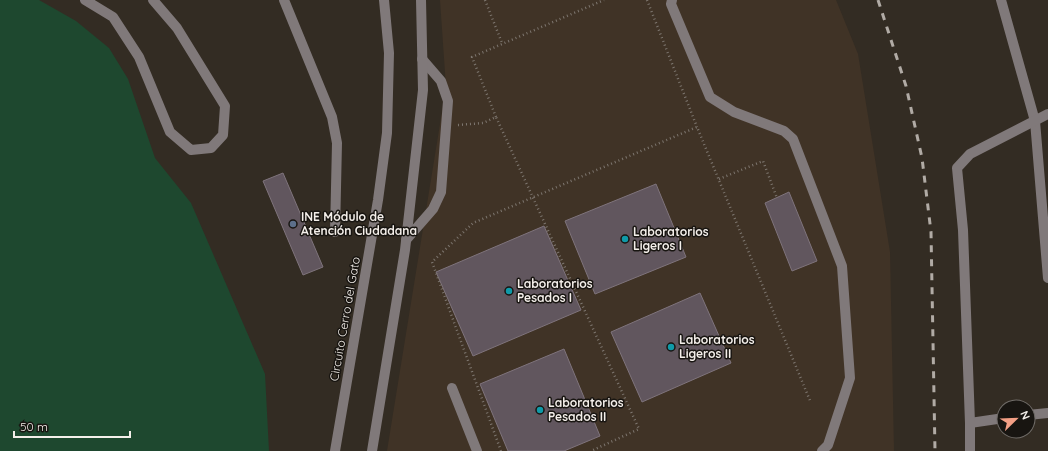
<svg xmlns="http://www.w3.org/2000/svg" width="1048" height="451" font-family="Quicksand,sans-serif">
<style>
.built{fill:#403326}
.green{fill:#1e482f}
.building{fill:#61565e;stroke:#7f747c}
.lines{fill:none;stroke-linecap:round;stroke-linejoin:round}
.path{stroke:#7d766f;stroke-width:2.5;stroke-dasharray:1 3;stroke-linecap:butt}
.minor{stroke:#80797a;stroke-width:10}
.rail{stroke:#b1aba5;stroke-width:3;stroke-dasharray:7 7;stroke-linecap:butt}
.service-dot{fill:#5c6f8a;stroke:#181511;stroke-width:1.5}
.culture-dot{fill:#0f9aa8;stroke:#181511;stroke-width:1.5}
.labels{text-anchor:middle;stroke-width:3;stroke-linejoin:round;paint-order:stroke}
.poi-label{font-size:12px;font-weight:bold;fill:#f4efea;stroke:#181511;text-anchor:start}
.street-label{font-size:12px;fill:#f4efea;stroke:#181511}
</style>
<rect width="100%" height="100%" fill="#332c23"/>
<polygon class="built" points="440,0 836,0 858,54 890,252 894,451 387,451 446,87"/>
<polygon class="green" points="0,0 39,0 76,21 109,48 128,79 155,158 191,203 265,374 269,451 0,451"/>
<g class="building">
<polygon points="283,173 323,267 303,275 263,181"/>
<polygon points="656,184 686,257 595,294 565,221"/>
<polygon points="789,192 817,261 792,271 765,203"/>
<polygon points="544,226 581,310 473,356 436,272"/>
<polygon points="700,293 731,363 642,402 611,332"/>
<polygon points="564,349 600,436 564,451 508,451 480,384"/>
</g>
<g class="lines">
<g class="path">
<polyline points="485,0 502,43"/>
<polyline points="647,0 697,127"/>
<polyline points="496,117 472,57 604,0"/>
<polyline points="458,125 483,123 496,117 639,429 591,451"/>
<polyline points="719,179 763,161 777,198"/>
<polyline points="501,451 432,262 473,223 697,127 811,403"/>
</g>
<g class="minor">
<polyline points="85,0 113,17 139,57 170,132 191,150 211,148 223,135 225,106 177,28 153,0"/>
<polyline points="284,0 332,117 337,143 335,232"/>
<polyline points="672,0 671,4 710,97 734,112 784,131 793,139 842,266 850,378 828,445 822,451"/>
<polyline points="1001,0 1035,121 1048,278"/>
<polyline points="406,240 433,209 441,192 448,101 441,81 422,59"/>
<polyline points="452,388 477,451"/>
<polyline points="1028,415 1048,413"/>
<polyline points="970,423 1004,418"/>
<polyline points="335,451 378,200 387,133 389,53 384,0"/>
<polyline points="372,451 405,250 423,90 421,0"/>
<polyline points="970,451 970,423 963,230 957,168 970,154 1048,114"/>
</g>
<polyline class="rail" points="878,0 906,86 922,158 931,232 935,451"/>
</g>
<circle class="service-dot" cx="293" cy="224" r="4"/>
<g class="culture-dot">
<circle cx="625" cy="239" r="4"/>
<circle cx="509" cy="291" r="4"/>
<circle cx="671" cy="347" r="4"/>
<circle cx="540" cy="410" r="4"/>
</g>
<g class="labels">
<g class="poi-label">
<text x="301" y="221">INE Módulo de<tspan x="301" dy="14">Atención Ciudadana</tspan></text>
<text x="633" y="236">Laboratorios<tspan x="633" dy="14">Ligeros I</tspan></text>
<text x="517" y="288">Laboratorios<tspan x="517" dy="14">Pesados I</tspan></text>
<text x="679" y="344">Laboratorios<tspan x="679" dy="14">Ligeros II</tspan></text>
<text x="548" y="407">Laboratorios<tspan x="548" dy="14">Pesados II</tspan></text>
</g>
<g class="street-label">
<text transform="translate(345 319) rotate(-80)" y="4">Circuito Cerro del Gato</text>
</g>
</g>
<g transform="translate(1016 419) rotate(67)"><circle r="19" fill="#181511" stroke="#706c68"/>
<path d="M0-3L7 15L0 10L-7 15Z" fill="#f39f85"/>
<text y="-6" font-size="11" font-weight="bold" text-anchor="middle" fill="#f4efea">N</text>
</g>
<path d="M14 431v6h116v-6" fill="none" stroke="#f4efea" stroke-width="2"/>
<text x="20" y="431" font-size="12" fill="#f4efea" stroke="#181511" stroke-width="3" paint-order="stroke">50 m</text>
</svg>
